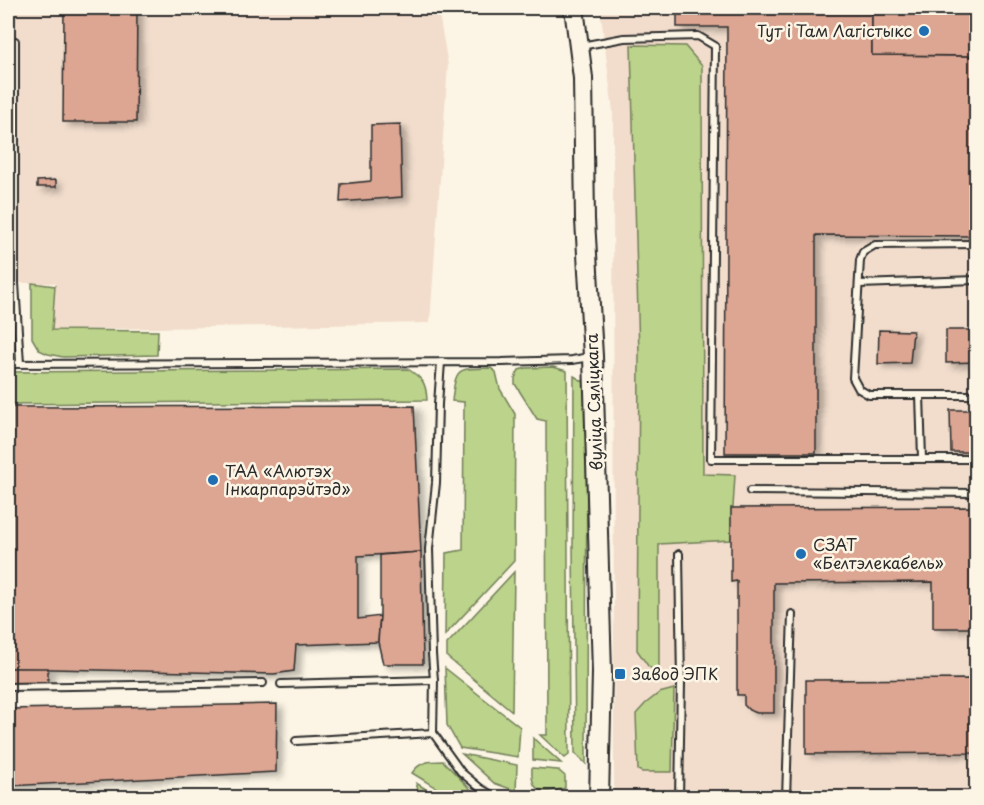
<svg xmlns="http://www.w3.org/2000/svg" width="984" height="805" font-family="'Playpen Sans',sans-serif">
<defs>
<filter id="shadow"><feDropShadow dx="6" dy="4" stdDeviation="3" flood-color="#0004"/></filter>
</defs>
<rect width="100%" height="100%" fill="#fcf5e5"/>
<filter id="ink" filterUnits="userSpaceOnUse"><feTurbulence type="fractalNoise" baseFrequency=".0167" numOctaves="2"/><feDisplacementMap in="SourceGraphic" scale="12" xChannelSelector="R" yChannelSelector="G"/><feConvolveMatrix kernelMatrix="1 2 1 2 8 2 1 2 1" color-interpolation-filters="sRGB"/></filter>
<g filter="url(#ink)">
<!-- built -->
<g fill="#f2ddcc">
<polygon points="8,8 438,8 448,65 430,323 52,330 55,283 8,283"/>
<polygon points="600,8 976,8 976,797 614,797 613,112"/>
</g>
<!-- green -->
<g fill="#bbd38a" stroke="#737f5a" stroke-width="1.5">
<polygon points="631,45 685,46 702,66 703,474 735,475 731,540 659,544 659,674 648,666 637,650 639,355"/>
<polygon points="32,283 55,286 52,330 158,331 157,355 63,357 48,354 39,350 32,338"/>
<polygon points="553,367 567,371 569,755 565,758 540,735 547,735 546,421 537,419 515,384 515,378 519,370 526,368"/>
<path d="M491 368 496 372 500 389 515 414 514 561 445 635 446 553 463 550 464 402 452 401C456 366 457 369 491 368Z"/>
<path d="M408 369C423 379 426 382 427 400L8 404V372Z"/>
<polygon points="574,376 584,382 587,387 586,764 575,753 573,545"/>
<polygon points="514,572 512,711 447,657 447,644"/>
<polygon points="445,668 520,727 518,757 460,748 447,725"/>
<polygon points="674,689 672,772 642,772 638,770 636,714 645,704 659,693"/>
<polygon points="533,738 561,763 533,760"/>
<polygon points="462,754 517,765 516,791 494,783"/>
<path d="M443 761 472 791 474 797H451L412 773C420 761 430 761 443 761Z"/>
<path d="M532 768 558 770 565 776V788C544 794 530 794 532 768Z"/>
<polygon points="416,783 439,797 420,797"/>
</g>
<!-- building -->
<g fill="#dca693" stroke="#2b2b2b" stroke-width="1.5" filter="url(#shadow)">
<polygon points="64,8 137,8 136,122 63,122"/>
<polygon points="677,8 872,8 872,55 976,56 976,236 816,235 816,453 725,453 727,27 677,27"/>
<polygon points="872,8 976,8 976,56 872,55"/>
<polygon points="400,124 402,197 340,202 341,184 371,181 371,125"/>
<polygon points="56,180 56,187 37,187 37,181"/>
<polygon points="879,330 913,331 910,363 878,364"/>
<polygon points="946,330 976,330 976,362 946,363"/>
<polygon points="414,406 421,552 358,556 358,619 380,616 378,642 296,645 294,671 274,674 8,668 8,407"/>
<polygon points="950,410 976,410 976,452 951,452"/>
<polygon points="976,507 976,628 933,628 933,582 774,583 774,713 757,713 749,710 744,705 744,695 737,695 737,581 731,582 731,508"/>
<polygon points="421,552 423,664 383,664 378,642 380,616 380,555"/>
<polygon points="8,668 48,668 48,684 8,683"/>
<polygon points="976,679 976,753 806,754 806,680"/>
<polygon points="277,704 276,772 8,786 8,709"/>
<polygon points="398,792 408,792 417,796 417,798 295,798 295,794 375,793 391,797"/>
</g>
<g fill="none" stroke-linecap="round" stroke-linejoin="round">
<defs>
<g id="lane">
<polyline points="15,41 15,283 20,364"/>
<polyline points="581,46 624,38 698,36 715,46 711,459 976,459"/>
<polyline points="976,244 875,245 863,252 860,260 853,378 859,389 869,395 976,395"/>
<polyline points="859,284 976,280"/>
<polyline points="441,362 438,404 436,483 429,549 432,654 434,680 433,733 461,772 480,788 497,798"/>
<polyline points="8,364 502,362 572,360 590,357"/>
<polyline points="920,395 922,459"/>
<polyline points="750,491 976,493"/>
<polyline points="281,684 434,680"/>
<polyline points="8,687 263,683"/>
<polyline points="296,741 433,733"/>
<polyline points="8,795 93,798"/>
<polyline points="679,798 681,683 679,554"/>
<polyline points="786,798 792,614"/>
</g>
<polyline id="secondary" points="574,8 583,78 585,220 593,356 602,673 599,798"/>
</defs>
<!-- lane casing -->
<use href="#lane" stroke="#2b2b2b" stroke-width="10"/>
<!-- secondary casing -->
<use href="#secondary" stroke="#2b2b2b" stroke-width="22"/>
<!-- lane -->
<use href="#lane" stroke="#fcf5e5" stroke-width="6"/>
<!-- secondary -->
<use href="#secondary" stroke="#fcf5e5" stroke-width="18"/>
</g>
</g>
<!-- markers -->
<g fill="#1f6fb2" stroke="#fcf5e5" stroke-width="2">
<circle cx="924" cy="31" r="6"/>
<circle cx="213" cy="480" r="6"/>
<circle cx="801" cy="554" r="6"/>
<rect x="614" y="668" width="12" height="12" rx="3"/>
</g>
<g text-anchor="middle" stroke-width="5" stroke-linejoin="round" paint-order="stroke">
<!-- poi labels -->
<g font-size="16" fill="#2b2b2b" stroke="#fcf5e5" text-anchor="start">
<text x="912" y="37" text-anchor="end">Тут і Там Лагістыкс</text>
<text x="225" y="477">ТАА «Алютэх<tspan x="225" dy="18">Інкарпарэйтэд»</tspan></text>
<text x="813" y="551">СЗАТ<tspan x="813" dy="18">«Белтэлекабель»</tspan></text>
<text x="632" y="680">Завод ЭПК</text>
</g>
<!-- street labels -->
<g font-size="16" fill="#2b2b2b" stroke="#fcf5e5">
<text transform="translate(594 402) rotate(-92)" y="6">вуліца Сяліцкага</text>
</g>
</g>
<!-- margin -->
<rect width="984" height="805" fill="none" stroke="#fcf5e5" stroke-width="30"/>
<rect x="15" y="15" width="954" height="775" fill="none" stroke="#2b2b2b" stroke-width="2" filter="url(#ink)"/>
</svg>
